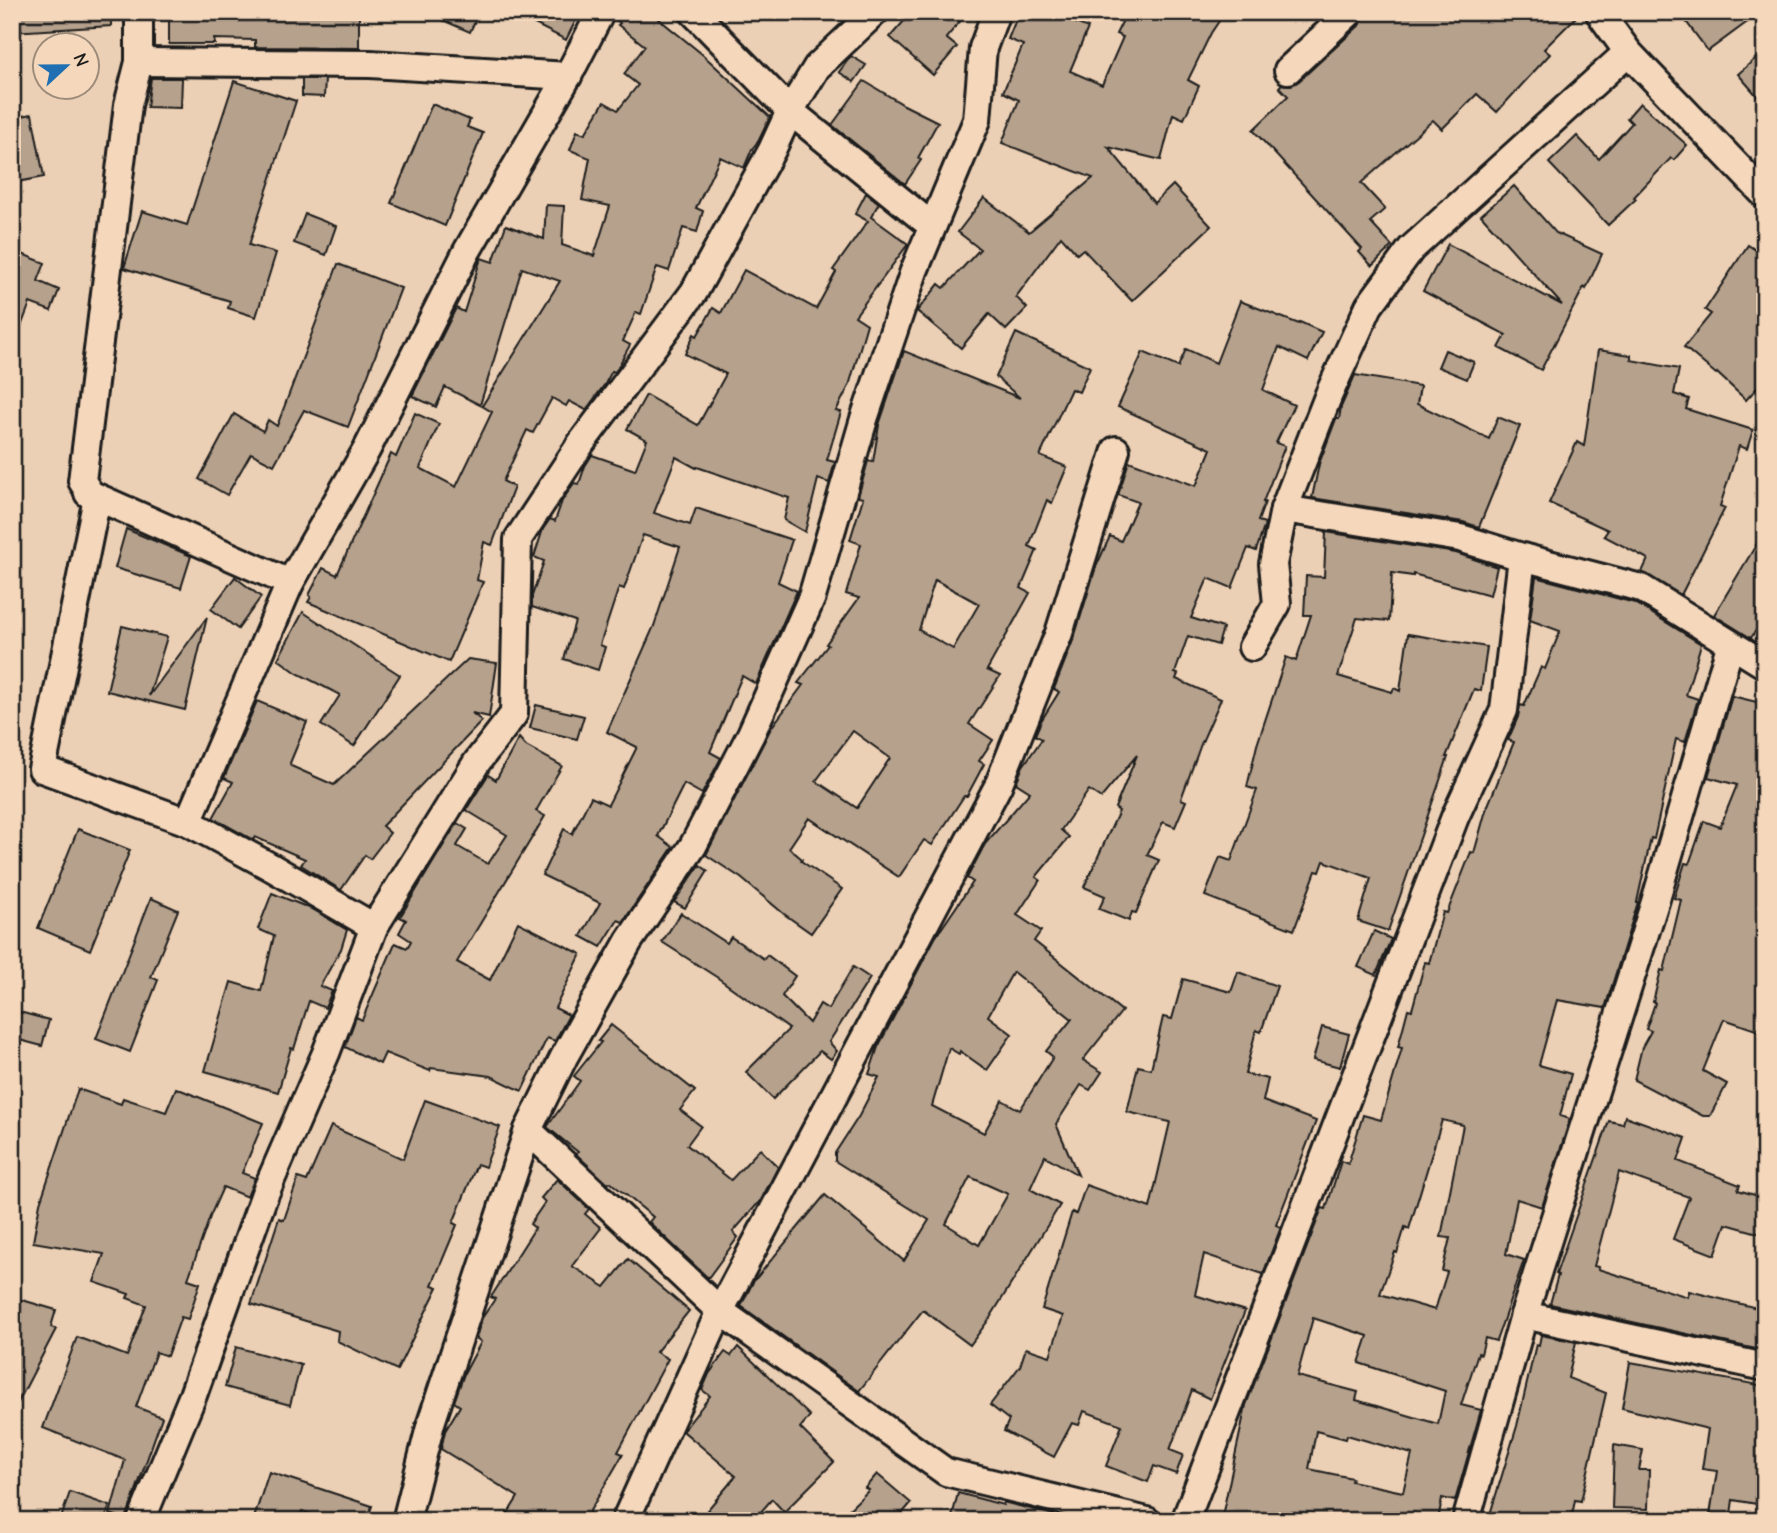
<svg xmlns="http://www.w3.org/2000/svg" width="1777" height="1533" font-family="'Comic Neue',sans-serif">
<rect width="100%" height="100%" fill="#ecd0b5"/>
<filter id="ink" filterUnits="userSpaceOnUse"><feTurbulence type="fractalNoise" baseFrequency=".0143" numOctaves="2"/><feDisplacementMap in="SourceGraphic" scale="14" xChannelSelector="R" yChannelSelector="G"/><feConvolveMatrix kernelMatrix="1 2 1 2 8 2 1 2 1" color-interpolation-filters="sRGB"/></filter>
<g filter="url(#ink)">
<!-- building -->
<g fill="#b6a18c" stroke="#1c1c1c" stroke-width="2" fill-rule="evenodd">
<polygon points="12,12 111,12 111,26 12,32"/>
<polygon points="169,12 214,12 214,16 255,17 255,12 359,12 359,48 255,47 255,40 214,39 215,44 169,44"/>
<polygon points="424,12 479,12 470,32"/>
<polygon points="511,12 580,12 566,40"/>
<polygon points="617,12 664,12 659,19 702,54 770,117 759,140 752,149 744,168 720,157 696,208 703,211 697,232 683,228 669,271 657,267 641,314 636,312 623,341 630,345 617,369 615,372 612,371 605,384 586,410 569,401 566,406 552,398 533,433 527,430 503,481 514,487 492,545 484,542 477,580 483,582 449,662 308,602 311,597 309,595 323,568 337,575 391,454 396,457 415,413 439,424 420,468 456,487 492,412 482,406 560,281 522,268 480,405 445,387 436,407 412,396 456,308 464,312 481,258 493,262 506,225 544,239 546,205 564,206 562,245 594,256 610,206 582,200 590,158 570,150 577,131 585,134 604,102 618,110 638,85 624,74 645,46 618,25 620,23 615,19"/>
<polygon points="912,12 968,12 946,38 957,47 933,75 890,37"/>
<polygon points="1019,12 1050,12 1088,28 1070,71 1102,85 1123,37 1116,34 1127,12 1225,12 1211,33 1188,80 1199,86 1184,119 1173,114 1161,160 1108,147 1154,203 1173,185 1211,226 1132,301 1083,249 1077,254 1061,236 1016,297 1027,308 1006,330 989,314 961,348 917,311 939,284 944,288 980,249 958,232 984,198 1029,232 1093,178 1002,143 1019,100 1003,92 1023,45 1008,39"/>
<polygon points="1365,12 1581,12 1544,49 1550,54 1497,112 1477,94 1442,129 1433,120 1361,183 1385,209 1370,222 1392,246 1372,266 1359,252 1362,249 1253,130 1288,96 1279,87 1282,84 1291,85 1299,81 1361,24"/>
<polygon points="1679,12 1761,12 1708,51"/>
<polygon points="1765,50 1765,105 1738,74"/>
<polygon points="851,56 866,65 854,82 839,72"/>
<polygon points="151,78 182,78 181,108 147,107"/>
<polygon points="302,79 325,79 324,97 302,96"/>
<polygon points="234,81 296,101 249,245 276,253 256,317 228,308 230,301 124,268 142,211 187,225"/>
<polygon points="864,81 904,105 938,122 918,158 921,160 905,184 832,125"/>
<polygon points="1640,103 1687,145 1674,160 1671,158 1634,197 1636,199 1608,225 1549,163 1577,136 1599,159 1632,123 1627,118"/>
<polygon points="432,104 470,120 467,127 483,133 445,226 391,203"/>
<polygon points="32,114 44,177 12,183 12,118"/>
<polygon points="1514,186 1556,233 1602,254 1586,289 1584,287 1541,370 1499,348 1506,335 1423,291 1448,244 1562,305 1481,215"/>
<polygon points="866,193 879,203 871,217 908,244 855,316 867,324 849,386 836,411 841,412 827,460 835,462 829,483 818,479 805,532 784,520 789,498 697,467 696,468 676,457 654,513 690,525 696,508 792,540 778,582 797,591 756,684 742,676 710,752 721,758 702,794 684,784 658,836 673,847 623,922 618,920 601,947 581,936 600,903 542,875 564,829 572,834 591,797 608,805 637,747 607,732 654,626 680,547 643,535 624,589 619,587 600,645 605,647 598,670 564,659 575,621 532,607 532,596 544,561 534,557 543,529 550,519 555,521 562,501 574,483 579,484 585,466 592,455 635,470 647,440 627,429 646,395 698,425 726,374 685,354 694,334 697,336 713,308 721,313 744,270 816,309 836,272 833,270 868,221 855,214"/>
<polygon points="305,214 336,226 326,255 294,243"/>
<polygon points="1748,245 1765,256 1765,379 1746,400 1717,373 1716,374 1684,347 1711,314 1705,310"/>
<polygon points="12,250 45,263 38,281 59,290 51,311 30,303 14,345 12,345"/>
<polygon points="338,264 401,288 348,427 304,410 274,465 251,453 227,495 199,479 234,414 263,431 268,420 277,426"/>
<path d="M1240 301 1299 324 1300 322 1322 332 1308 361 1279 347 1263 390 1294 405 1276 443 1285 446 1263 502H1265L1258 521 1265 523 1264 527 1256 551 1248 548 1232 588 1208 578 1191 618 1223 628 1218 645 1188 636 1175 673 1178 674 1176 679 1221 699 1201 744 1181 799 1186 801 1175 827 1163 822 1147 855 1159 860 1136 913 1132 912 1129 921 1099 909 1105 896 1084 887 1119 811 1115 808 1137 755 1101 798 1089 790 1061 830 1069 837 1036 877 1040 880 1017 915 1041 931 1034 941 1122 1011 1083 1060 1102 1072 1090 1090 1081 1085 1056 1124 1078 1175 1045 1156 1030 1189 1060 1205 990 1318 970 1345 923 1310 859 1391 741 1306 753 1282 825 1195 904 1261 929 1220 835 1161V1153L859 1116 879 1077 869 1074 878 1047 935 938 973 882 967 878 985 844 1030 792 1016 783 1023 766 1042 739 1035 735 1041 721 1059 692 1054 689 1074 638 1096 567 1110 536 1121 541 1138 502 1118 495 1129 461 1196 486 1211 449 1118 407 1143 352 1178 367 1186 349 1216 363ZM1013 972 1072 1019 1046 1051 1053 1057 1020 1110 1002 1100 984 1133 932 1106 949 1048 959 1054 960 1051 987 1070 1012 1034 988 1016ZM970 1177 1008 1194 979 1245 946 1224Z"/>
<path d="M1016 333 1090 367 1079 392 1071 389 1040 456 1067 467 1052 503 1047 500 1029 546 1037 550 1021 588 1030 593 987 670 1000 676 969 724 993 740 979 761 984 764 967 796H964L932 845 924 840 899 877 809 818 789 848 802 859 801 861 842 889 811 933 784 914 741 878 706 855 771 728 803 685 798 683 828 645 826 644 859 598 846 594 861 544 850 540 863 498 858 497 868 461 873 462 879 425 904 351 1020 398 996 377ZM935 580 979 604 953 649 919 630ZM853 731 890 758 857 808 816 781Z"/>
<polygon points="1445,350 1474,362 1467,379 1438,367"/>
<polygon points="1598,350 1631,355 1631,360 1679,369 1674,394 1689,399 1686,409 1753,430 1747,449 1739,446 1720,506 1725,508 1681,595 1642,572 1648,559 1604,536 1608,530 1549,503 1577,442 1584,446"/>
<polygon points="1355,375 1420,386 1417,404 1489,439 1498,417 1520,426 1479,527 1463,522 1312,498 1319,464 1336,419 1339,419 1341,407"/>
<polygon points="126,529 191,556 181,588 115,568"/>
<polygon points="1765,530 1765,616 1751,638 1714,615"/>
<polygon points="1326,532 1456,553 1497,567 1490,595 1413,574 1413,576 1392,573 1389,621 1357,618 1338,676 1392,692 1394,688 1400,691 1408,634 1487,647 1481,691 1474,689 1446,757 1448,757 1388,931 1358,921 1371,878 1324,861 1320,872 1316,871 1294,930 1205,896 1220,857 1231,861 1257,790 1247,787 1257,745 1286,657 1296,661 1311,615 1304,615 1306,576 1324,577"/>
<polygon points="235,577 261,597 238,629 211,609"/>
<path d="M1536 577 1635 603 1701 644 1686 695 1698 699 1685 742 1676 739 1654 839 1651 838 1637 902H1638L1605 1008 1557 1000 1539 1065 1571 1074 1560 1116 1570 1119 1542 1207 1517 1199 1506 1254 1524 1260 1496 1341 1485 1338 1481 1354 1478 1353 1461 1405 1481 1410 1455 1501 1442 1498 1438 1521H1221L1246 1405 1322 1208 1326 1209 1341 1161 1348 1164 1363 1115 1381 1120 1402 1048 1398 1047 1408 1009 1412 1010 1425 962 1429 963 1443 912 1447 913 1471 852 1474 853 1486 810 1514 742 1508 740 1518 717 1520 705 1524 706 1541 667 1545 669 1560 631 1530 620ZM1442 1120 1463 1125 1441 1237 1450 1238 1442 1271 1447 1272 1435 1310 1380 1294 1395 1252 1397 1253 1405 1227 1409 1229ZM1313 1318 1368 1336 1359 1363 1445 1391 1438 1424 1356 1400 1358 1392 1297 1376ZM1316 1431 1346 1439 1347 1435 1412 1454 1403 1492 1351 1481 1352 1478 1309 1469Z"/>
<polygon points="303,612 400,675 354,746 321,725 340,695 297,673 278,659"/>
<polygon points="207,617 185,710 107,691 122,626 167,637 149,696"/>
<polygon points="468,659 497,663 489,717 472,713 482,721 382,826 390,833 370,859 365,855 341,890 301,865 305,859 255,837 253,840 213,818 233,782 224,778 257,701 307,722 290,763 291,766 334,785"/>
<polygon points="1732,696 1765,704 1765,1033 1724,1019 1703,1071 1727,1084 1710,1116 1703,1116 1634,1080 1642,1047 1651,1031 1646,1029 1655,1003 1653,1002 1661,970 1664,971 1681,900 1674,898 1685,863 1689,864 1704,821 1720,827 1737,785 1708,777"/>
<polygon points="536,705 584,716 577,739 530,728"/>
<polygon points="519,738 526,746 562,766 536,811 545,816 457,962 490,980 518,922 581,954 555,1008 569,1015 555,1041 547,1038 522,1091 491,1076 431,1068 430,1071 385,1053 380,1064 345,1047 356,1017 362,1020 395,943 407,948 411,941 399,933 406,920 400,917 457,823 467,829 457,846 488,864 507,835 466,810 488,775 496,780"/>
<polygon points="78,829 130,850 90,950 38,928"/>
<polygon points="700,865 708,871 685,908 674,902"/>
<polygon points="272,893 314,910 347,930 341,949 320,986 332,991 325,1008 309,1001 294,1049 291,1048 278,1092 205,1071 231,982 261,991 274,936 258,929"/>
<polygon points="151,898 178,910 151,977 158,980 130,1052 96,1039"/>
<polygon points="681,913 727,943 731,937 764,959 767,955 795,976 782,996 809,1023 820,1004 828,1009 853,967 870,978 829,1042 837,1051 831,1059 820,1051 773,1099 746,1072 789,1029 718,978 662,942"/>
<polygon points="1374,931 1391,939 1376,975 1358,967"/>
<polygon points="1238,972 1277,986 1261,1032 1256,1030 1245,1074 1268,1079 1263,1101 1316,1121 1276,1225 1281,1227 1263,1274 1204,1254 1195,1295 1245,1311 1210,1399 1192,1390 1170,1450 1183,1455 1176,1474 1154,1466 1148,1482 1106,1466 1122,1425 1084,1411 1079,1425 1072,1423 1054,1457 1004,1431 1009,1420 990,1405 1020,1366 1026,1348 1050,1356 1063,1316 1042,1309 1072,1212 1076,1214 1086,1185 1150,1208 1170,1122 1127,1112 1138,1066 1151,1069 1163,1017 1172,1019 1183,979 1231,992"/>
<polygon points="12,1010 49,1020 42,1046 12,1038"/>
<polygon points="611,1025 695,1091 680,1110 701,1126 687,1145 731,1180 760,1149 778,1167 761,1200 733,1232 738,1237 708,1278 649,1222 653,1217 610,1182 608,1184 576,1154 578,1152 547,1127 580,1081 574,1076 601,1042 598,1041"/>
<polygon points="1322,1027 1349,1034 1340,1067 1313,1060"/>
<polygon points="176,1088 263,1123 242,1173 255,1178 247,1197 223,1187 211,1214 188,1279 200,1283 188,1319 181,1317 167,1356 156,1352 136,1407 162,1417 126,1519 110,1514 125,1460 43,1428 77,1337 127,1356 146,1305 127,1298 129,1294 94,1282 104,1254 33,1242 40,1203 78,1089 121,1104 123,1098 166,1112"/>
<polygon points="425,1100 500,1127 485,1167 477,1164 453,1223 457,1225 432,1285 438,1287 397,1370 337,1341 338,1331 251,1304 279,1218 284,1220 298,1178 307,1181 331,1126 403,1159"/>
<polygon points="1625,1116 1686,1138 1678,1161 1740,1185 1738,1190 1765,1198 1765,1235 1726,1224 1715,1255 1673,1239 1689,1197 1619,1172 1594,1266 1598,1267 1598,1269 1688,1297 1689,1291 1765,1310 1765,1351 1550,1304 1558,1275 1556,1274 1609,1121 1623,1124"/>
<polygon points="557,1179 589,1209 585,1214 601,1228 572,1266 605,1287 628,1259 689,1311 656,1352 668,1359 618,1452 623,1454 584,1521 503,1521 518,1497 441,1449 445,1431 460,1406 454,1402 464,1374 481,1342 476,1338 482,1318 495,1299 491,1297 535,1228 530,1224 545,1202 541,1198"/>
<polygon points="12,1297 56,1310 51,1327 56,1329 12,1414"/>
<polygon points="1541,1335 1576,1342 1568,1378 1606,1393 1581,1501 1575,1500 1571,1521 1488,1521 1517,1426 1536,1344 1539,1345"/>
<polygon points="236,1347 301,1365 290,1405 225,1387"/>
<polygon points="738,1347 810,1416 800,1428 834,1462 784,1512 772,1499 753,1521 698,1521 736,1476 683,1431 710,1396 702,1390 709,1374 725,1352 731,1356"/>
<polygon points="1630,1362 1765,1386 1765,1493 1763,1505 1733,1500 1730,1521 1709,1521 1717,1471 1702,1469 1708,1429 1622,1408"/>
<polygon points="1614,1445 1643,1450 1639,1470 1649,1470 1648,1509 1612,1508"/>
<polygon points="269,1472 372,1506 367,1521 331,1521 302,1511 298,1521 253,1521"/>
<polygon points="877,1474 911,1503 896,1521 837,1521 869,1490 865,1488"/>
<polygon points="70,1492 110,1506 104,1521 60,1521"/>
<polygon points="958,1493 1003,1505 1003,1502 1054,1515 1053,1521 951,1521"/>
</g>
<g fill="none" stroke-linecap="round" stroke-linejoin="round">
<defs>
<g id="minor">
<polyline points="139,12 139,62 128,105 82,481 96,503 42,769 188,822 271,867 374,927"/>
<polyline points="693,12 790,111 922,218 933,224"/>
<polyline points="1599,12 1628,52 1765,195"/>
<polyline points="139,62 370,64 568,76"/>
<polyline points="1288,70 1350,12"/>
<polyline points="88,493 290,583 367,449 467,251 568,76 601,12"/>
<polyline points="1284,509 1460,538 1522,557 1641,588 1765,665"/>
<polyline points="1252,647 1277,604 1273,564 1284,509 1329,394 1369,306 1411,249 1628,52"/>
<polyline points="188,822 290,583"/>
<polyline points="528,1130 720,1311 946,1472 1147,1521"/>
<polyline points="1524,1315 1765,1367"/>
<polyline points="141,1521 193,1395 264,1196 326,1053 374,927 477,762 514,714 518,539 582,442 694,292 772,150 790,111 817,67 875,12"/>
<polyline points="406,1521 431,1423 528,1130 564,1057 629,941 693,846 751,734 812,597 864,419 914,271 977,120 983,48 996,12"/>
<polyline points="625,1521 720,1311 998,786 1059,633 1116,450"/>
<polyline points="1185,1521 1455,817 1504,710 1522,557"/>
<polyline points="1466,1521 1524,1315 1655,902 1730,646"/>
</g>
</defs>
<!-- minor casing -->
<use href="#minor" stroke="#1c1c1c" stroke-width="32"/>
<!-- minor -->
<use href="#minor" stroke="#f5d7bb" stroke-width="26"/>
</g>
</g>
<!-- margin -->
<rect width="1777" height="1533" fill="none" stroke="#f5d7bb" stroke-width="42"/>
<rect x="21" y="21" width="1735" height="1491" fill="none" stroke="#1c1c1c" stroke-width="2.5" filter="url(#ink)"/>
<!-- north arrow -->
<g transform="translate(66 66) rotate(68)"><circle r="33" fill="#f5d7bb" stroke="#9e8c7b" stroke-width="2"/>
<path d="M0-5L12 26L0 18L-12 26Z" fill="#1f6fb2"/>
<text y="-10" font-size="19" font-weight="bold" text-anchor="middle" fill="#1c1c1c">N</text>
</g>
</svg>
